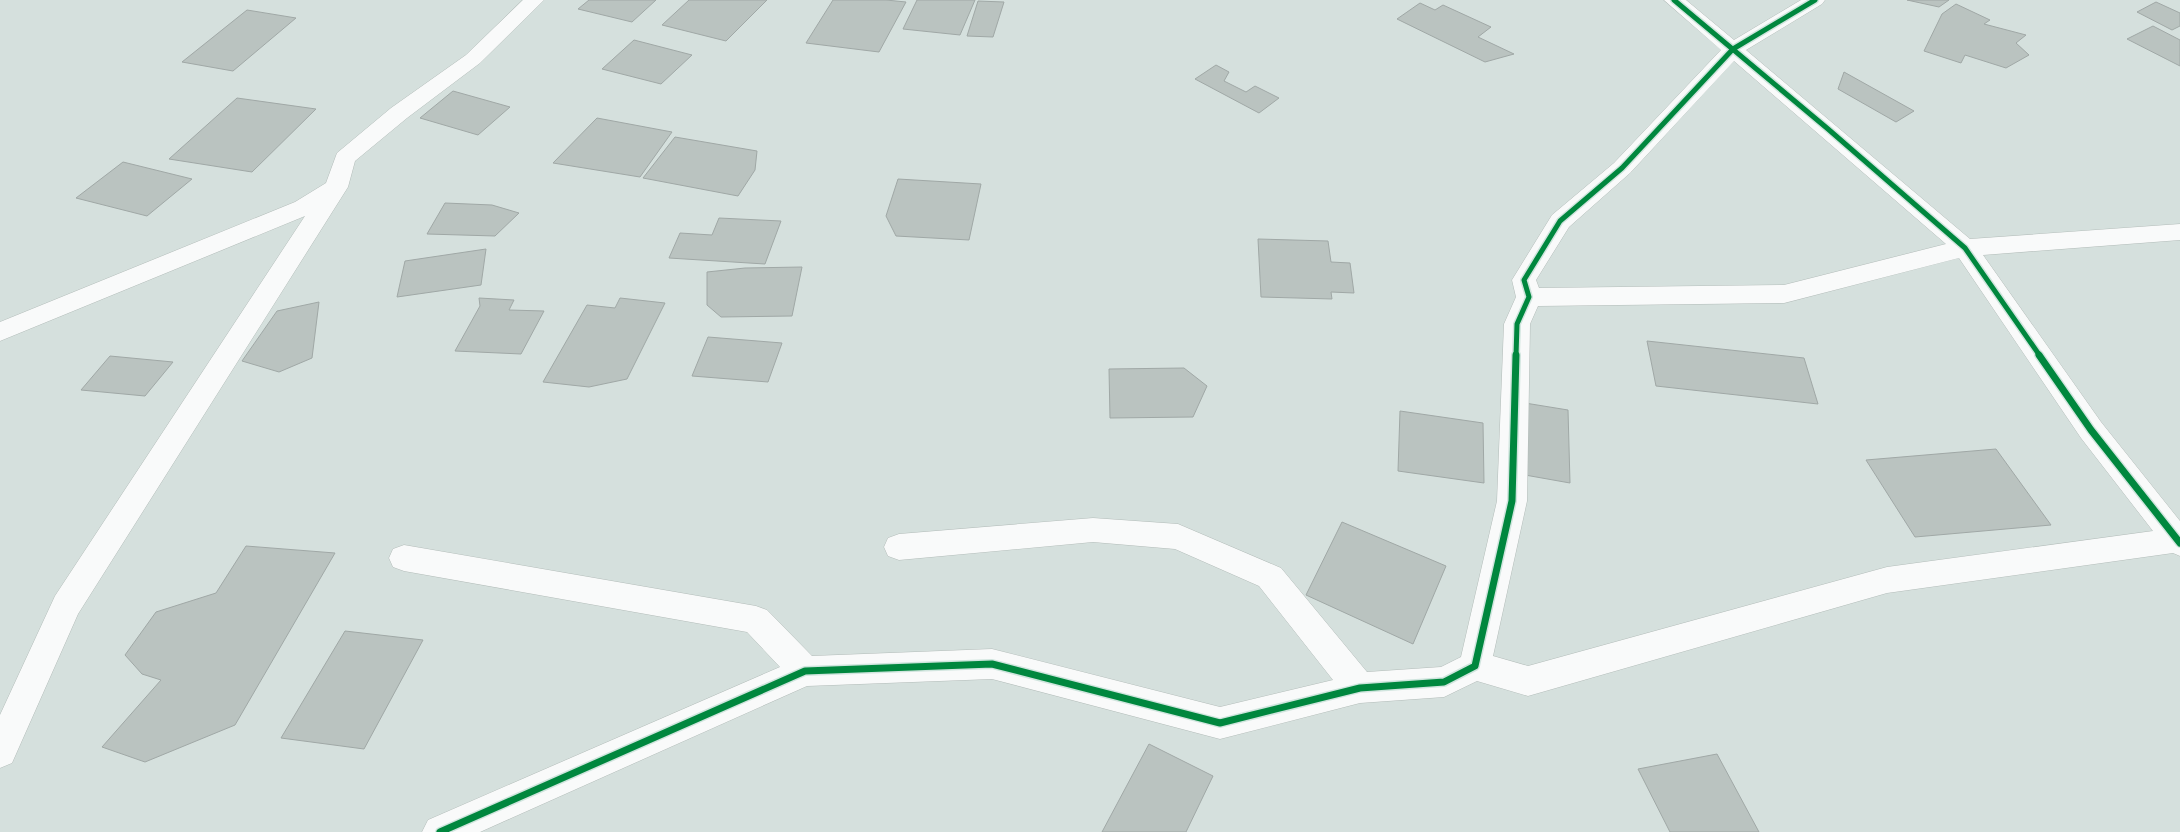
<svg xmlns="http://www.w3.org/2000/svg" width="2180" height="832" font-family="Georgia,serif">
<rect width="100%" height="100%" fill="#d5e0dd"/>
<!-- building -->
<g fill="#bac3c0" stroke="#a0a8a6">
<polygon points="589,0 656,0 632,22 578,9"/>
<polygon points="689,0 767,0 726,41 662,25"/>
<polygon points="833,0 886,0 906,2 879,52 806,43"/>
<polygon points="917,0 975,0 960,35 903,29"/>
<polygon points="1907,0 1949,0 1939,7"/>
<polygon points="978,1 1004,2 993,37 967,36"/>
<polygon points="2156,2 2180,13 2180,26 2172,30 2137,12"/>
<polygon points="1420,3 1435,10 1443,5 1491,27 1478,37 1514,54 1485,62 1397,19"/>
<polygon points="1956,4 1990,20 1984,24 2026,35 2016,43 2029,55 2006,68 1965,55 1961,63 1924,51 1942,14"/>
<polygon points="247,10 296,18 233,71 182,62"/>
<polygon points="2153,26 2180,40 2180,66 2127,39"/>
<polygon points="634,40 692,55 661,84 602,69"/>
<polygon points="1216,65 1229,72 1224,81 1246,92 1255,86 1279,98 1259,113 1195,79"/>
<polygon points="1844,72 1914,111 1896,122 1838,89"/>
<polygon points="453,91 510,107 478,135 420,118"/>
<polygon points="237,98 316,109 252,172 169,159"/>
<polygon points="597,118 672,132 640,177 553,163"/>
<polygon points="675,137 757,151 755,170 738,196 643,178"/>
<polygon points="123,162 192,179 147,216 76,198"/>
<polygon points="898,179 981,184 969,240 896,236 886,216"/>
<polygon points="445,203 492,205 519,213 495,236 427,234"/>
<polygon points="719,218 781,221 765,264 669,258 680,233 712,235"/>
<polygon points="1258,239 1328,241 1331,262 1350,263 1354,293 1331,292 1332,299 1261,297"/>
<polygon points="486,249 481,285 397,297 405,261"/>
<polygon points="802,267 792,316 721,317 707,305 707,272 745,268"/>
<polygon points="479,298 514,300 509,310 544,311 521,354 455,351 480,306"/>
<polygon points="620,298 665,303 627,379 589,387 543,382 587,305 615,308"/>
<polygon points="319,302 312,358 279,372 242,361 277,311"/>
<polygon points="708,337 782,343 768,382 692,376"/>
<polygon points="1647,341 1804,358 1818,404 1656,386"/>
<polygon points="110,356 173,362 145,396 81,390"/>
<polygon points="1184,368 1207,386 1193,417 1110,418 1109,369"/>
<polygon points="1525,403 1568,410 1570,483 1525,475"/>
<polygon points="1400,411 1483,423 1484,483 1398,471"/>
<polygon points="1996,449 2051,525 1915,537 1866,460"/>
<polygon points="1342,522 1446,566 1413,644 1306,595"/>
<polygon points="246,546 335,553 235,725 145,762 102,747 161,680 142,674 125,655 156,612 216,593"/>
<polygon points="345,631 423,640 364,749 281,738"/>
<polygon points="1149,744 1213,776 1186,832 1102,832"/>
<polygon points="1717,754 1759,832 1670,832 1638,769"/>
</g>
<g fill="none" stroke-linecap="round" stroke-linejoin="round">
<defs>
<g id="minor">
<polygon points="523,0 544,0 480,63 407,118 355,161 348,187 78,614 12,763 0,768 0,715 55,596 305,216 0,341 0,322 295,202 326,183 337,153 391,108 466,55"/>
<path d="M1664 0H1686L1734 40 1801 0H1825L1822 4 1746 50 1970 239 2180 224V240L1983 255 2101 422 2180 521V556L2173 553 1887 593 1528 696 1477 681 1444 697 1360 703 1220 739 992 679 807 686 480 832H422L428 820 780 667 747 632 404 571 393 567 389 558 393 549 404 545 756 606 767 610 812 656 992 649 1220 707 1333 680 1259 586 1175 549 1093 542 899 560 888 556 884 547 888 538 899 534 1093 518 1178 524 1281 568 1367 672 1441 667 1461 657 1497 501 1504 324 1516 297 1512 280 1552 215 1614 163 1721 50ZM1734 61 1946 244 1784 285 1539 288 1536 280 1569 227 1630 173ZM1959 258 2081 438 2153 531 1887 567 1528 666 1493 656 1527 501 1530 324 1538 306 1784 303Z"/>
</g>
</defs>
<!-- minor casing -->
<use href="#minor" stroke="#b3bcb9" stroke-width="1"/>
<!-- minor -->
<use href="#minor" fill="#f9fafa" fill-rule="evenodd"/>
<defs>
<g id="cycleway-far1">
<polyline points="1674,0 1828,129 1965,248 2040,356"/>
<polyline points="1516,356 1517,324 1529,297 1524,280 1560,221 1622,168 1733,49 1815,0"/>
</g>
<g id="cycleway">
<polyline points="2039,355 2091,430 2180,543"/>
<polyline points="440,832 805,671 992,664 1220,723 1360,688 1444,682 1475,666 1512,501 1516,355"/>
</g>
</defs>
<!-- cycleway-far1 casing -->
<use href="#cycleway-far1" stroke="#d0e5de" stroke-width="8"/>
<!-- cycleway casing -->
<use href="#cycleway" stroke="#d0e5de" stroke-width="10"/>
<!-- cycleway-far1 -->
<use href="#cycleway-far1" stroke="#00873e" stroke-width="5"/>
<!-- cycleway -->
<use href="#cycleway" stroke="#00873e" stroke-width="7"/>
</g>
</svg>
